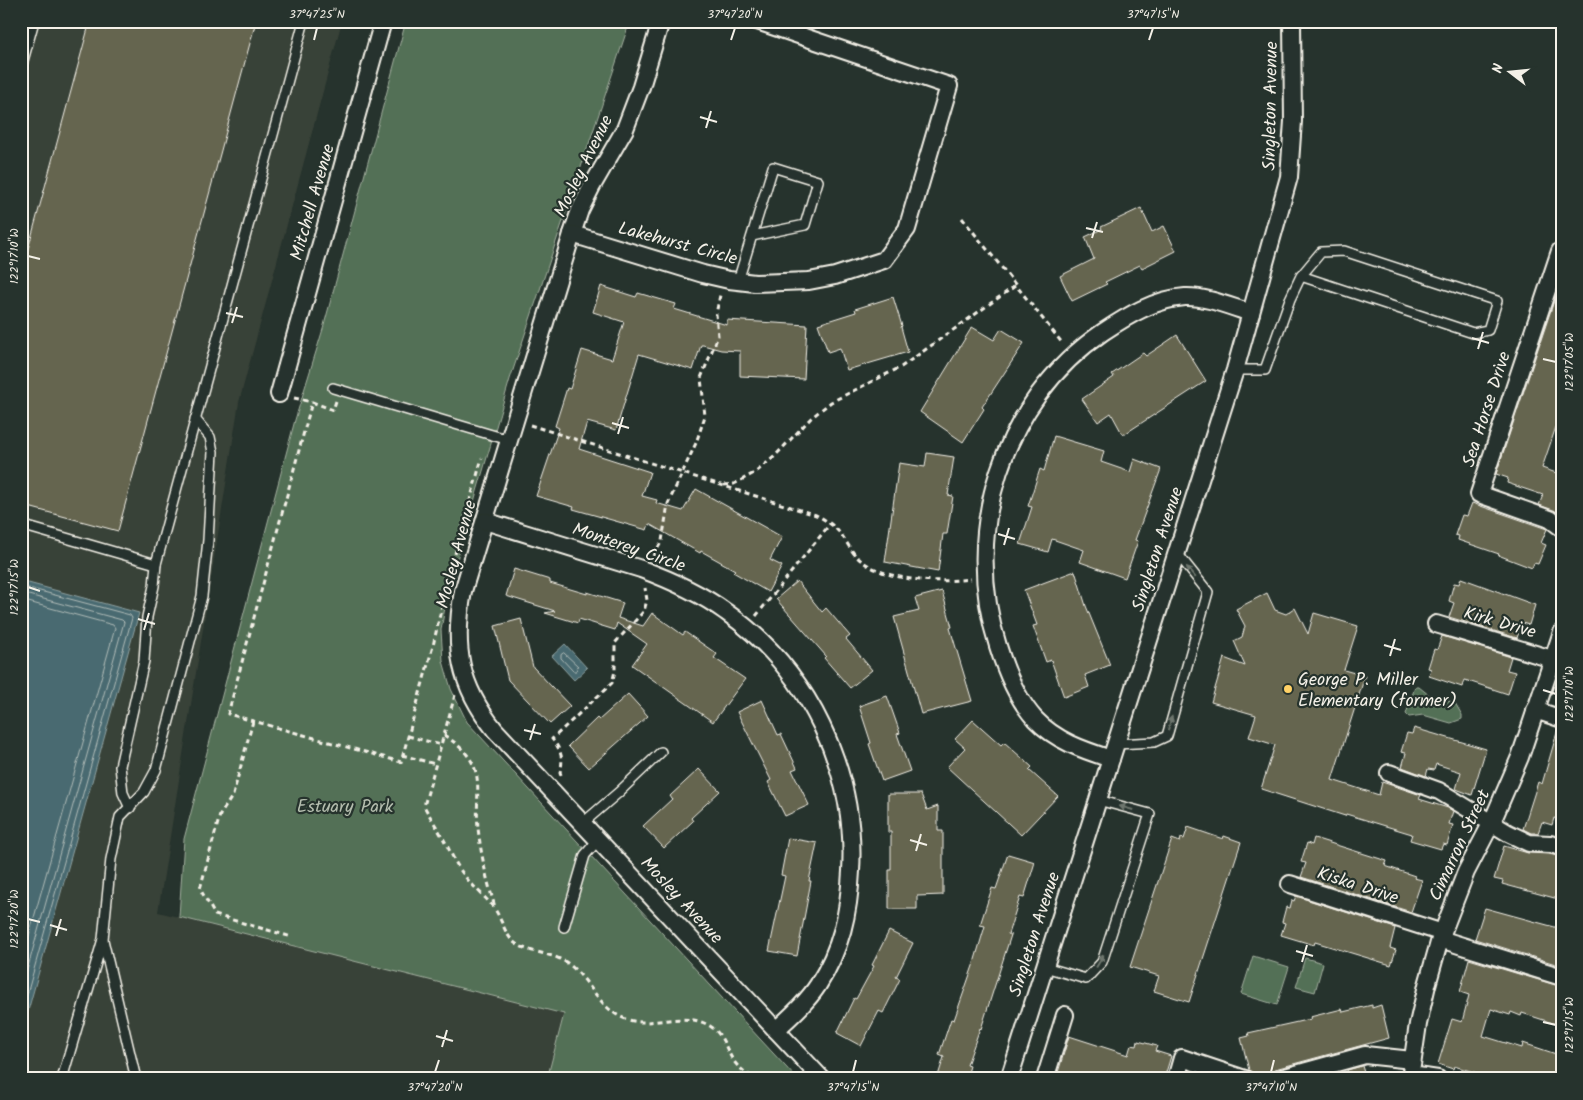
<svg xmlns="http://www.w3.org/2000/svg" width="1583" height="1100" font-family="Kalam,sans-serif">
<rect width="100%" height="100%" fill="#26332d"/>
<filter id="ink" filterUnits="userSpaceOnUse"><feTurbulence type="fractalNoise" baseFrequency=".02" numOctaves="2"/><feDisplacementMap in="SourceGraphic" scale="10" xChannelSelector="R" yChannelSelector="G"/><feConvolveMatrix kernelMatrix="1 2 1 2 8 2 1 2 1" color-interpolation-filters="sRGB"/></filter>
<g filter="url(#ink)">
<!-- built -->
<polygon fill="#394238" points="21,21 342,21 239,402 158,912 564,1014 547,1079 21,1079 21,1036 138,613 21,581"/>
<!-- green -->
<g fill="#537057" stroke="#a4b0a0">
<polygon points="406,21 630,21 510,379 448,590 441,630 443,661 451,689 467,722 797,1079 547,1079 564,1014 179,917 184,839 295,420 323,329"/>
<polygon points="1415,687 1419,687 1429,695 1455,703 1462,715 1462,719 1451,723 1423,715 1409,717 1406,714"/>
<polygon points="1253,956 1289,967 1277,1005 1241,994"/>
<polygon points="1305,958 1323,963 1315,992 1296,987"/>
</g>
<!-- water -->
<g fill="#4a6b71" stroke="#8ea1a1">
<polygon points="21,581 139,613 21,1036"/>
<polygon points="565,644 587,668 574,680 552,656"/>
</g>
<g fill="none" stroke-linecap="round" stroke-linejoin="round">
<!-- shore -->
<g stroke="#b0bbb8" stroke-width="1">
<polyline points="21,586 130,615 132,618 21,1016"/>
<polyline points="21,593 122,620 124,622 21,992"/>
<polyline points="21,600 113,625 115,628 21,964"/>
<polygon points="564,653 578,666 576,671 573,671 561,658 561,655"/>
</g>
</g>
<!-- building -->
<g fill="#656550" stroke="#f4f1e8">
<polygon points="90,21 256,21 118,531 21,505 21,275"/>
<polygon points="1141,208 1152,232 1164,226 1176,251 1142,268 1140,265 1105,282 1107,284 1072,301 1060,276 1094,259 1085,237 1102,229 1101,227"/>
<polygon points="1561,280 1562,397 1556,414 1560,415 1542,468 1562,475 1562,514 1539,505 1543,495 1507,483 1508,478 1496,474"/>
<polygon points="601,286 636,297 638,293 676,304 674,309 727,325 727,320 807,325 804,379 740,376 740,351 721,350 703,345 701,345 693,370 639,354 616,430 587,422 579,449 650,472 642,496 657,500 656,503 683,511 696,489 782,537 770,560 782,566 768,592 733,572 735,570 701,551 700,553 649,524 647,530 573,509 574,507 536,496 559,428 555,426 567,388 570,389 582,350 612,359 624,322 593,312"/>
<polygon points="893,297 902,326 901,327 908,352 847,370 840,348 828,352 818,324 856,312 855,309"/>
<polygon points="972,327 994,340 1001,329 1024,343 982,407 984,409 963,442 920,412"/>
<polygon points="1177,335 1206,381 1123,435 1111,413 1098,422 1082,399 1114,377 1112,374 1143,353 1146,356"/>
<polygon points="1054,436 1104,451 1101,462 1130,472 1134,459 1161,469 1135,540 1138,541 1125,578 1080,562 1084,550 1052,539 1048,552 1020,544 1032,507 1028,506 1040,469 1044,471"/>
<polygon points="927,453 954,457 948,495 953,496 947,534 943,534 938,572 885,562 899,463 925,467"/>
<polygon points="1472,503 1547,529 1541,543 1546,545 1538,564 1534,563 1532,568 1498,555 1499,554 1458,540 1459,536 1455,535 1462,515 1467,516"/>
<polygon points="514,569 550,580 550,583 587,594 587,592 623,603 618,618 643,626 652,613 683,635 685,632 717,654 714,658 745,679 713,722 632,665 647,644 617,623 615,630 579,619 578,623 545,613 555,611 506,596"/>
<polygon points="1075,571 1086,606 1110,665 1085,675 1089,687 1064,697 1051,660 1046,662 1033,626 1037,625 1024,590"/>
<polygon points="1461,578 1535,605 1529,625 1522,623 1517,638 1449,617 1454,603 1449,601 1454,583 1459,584"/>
<polygon points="797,581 822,612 826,608 850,636 846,639 872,670 850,688 824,658 826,656 776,599"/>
<polygon points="942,591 952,627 950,628 972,701 921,714 894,617 919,611 915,598"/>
<polygon points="1267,593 1275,610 1286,614 1295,608 1308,634 1314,613 1358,626 1344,670 1365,676 1332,780 1379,795 1382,782 1421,795 1419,799 1448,808 1453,811 1449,824 1453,825 1447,845 1443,844 1441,849 1410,840 1412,834 1346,814 1345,816 1261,789 1275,745 1249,737 1256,715 1211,702 1224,658 1245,666 1234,641 1242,637 1245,626 1236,609"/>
<polygon points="521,619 533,667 570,706 550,724 508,680 495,626"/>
<polygon points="1442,636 1511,657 1507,670 1515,672 1508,694 1468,681 1464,680 1462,687 1429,676 1431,669 1428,668 1434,649 1437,650"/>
<polygon points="628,694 648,716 589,768 568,746 597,718 599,720"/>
<polygon points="887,696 900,733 897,734 910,771 882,781 869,744 871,743 859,706"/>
<polygon points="762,700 778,735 781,734 797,768 792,770 809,805 785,816 768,782 771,780 737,712"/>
<polygon points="973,720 1001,745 1004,742 1032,767 1029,770 1058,796 1021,835 947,767 965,748 955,739"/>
<polygon points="1414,728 1486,749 1472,795 1456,789 1461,772 1436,764 1434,770 1428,769 1426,776 1402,767 1406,753 1401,752 1407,733 1412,734"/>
<polygon points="1558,729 1562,730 1562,820 1554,818 1552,825 1542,822 1538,833 1531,833 1523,829 1538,782 1542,784"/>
<polygon points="699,769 720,791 691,818 693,821 664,848 643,826 672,799 670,796"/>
<polygon points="888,794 921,794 927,810 938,806 938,831 943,831 943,895 917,896 917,909 889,909 889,870 891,870 891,832 888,832"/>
<polygon points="1188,827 1223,839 1224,836 1241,842 1189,1002 1154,991 1159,976 1130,967 1172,839 1180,842 1181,838 1184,839"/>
<polygon points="788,838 817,843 809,881 811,881 797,956 769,951 785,876 781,875"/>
<polygon points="1314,838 1387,861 1385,866 1415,876 1414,878 1422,880 1411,912 1301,877 1306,863 1301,862 1307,843 1312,845"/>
<polygon points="1504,846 1528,853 1549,854 1562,857 1562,900 1502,884 1503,881 1494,879"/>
<polygon points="1008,854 1035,862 1024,898 1020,897 1008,934 1011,935 981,1029 980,1028 967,1065 970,1066 966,1079 937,1079 944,1057 939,1055 951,1019 954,1020 974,963 985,926 980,925 992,888 996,889"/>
<polygon points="1296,896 1395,928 1390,948 1396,950 1391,965 1315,942 1314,945 1281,935 1285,923 1282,922 1286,907 1290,908 1292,900 1294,901"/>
<polygon points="1485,908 1562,929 1562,966 1475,939"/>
<polygon points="889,931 913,943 896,977 900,979 883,1013 879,1011 861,1046 837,1033 854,998 856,999 874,966 872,965"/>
<polygon points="1469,959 1562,987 1562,1026 1522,1013 1521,1016 1511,1012 1510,1015 1491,1009 1483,1036 1522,1048 1523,1043 1562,1056 1562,1079 1497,1079 1454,1066 1453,1069 1438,1064 1452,1019 1462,1022 1469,995 1460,992"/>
<polygon points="1372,1005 1372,1008 1381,1005 1389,1038 1275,1069 1271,1072 1268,1079 1255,1079 1253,1073 1249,1070 1241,1038 1249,1036 1248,1033 1311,1019 1310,1017 1342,1009 1343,1012"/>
<polygon points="1069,1036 1128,1055 1131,1045 1137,1046 1138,1041 1157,1046 1155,1051 1171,1056 1164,1079 1056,1079"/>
<polygon points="1362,1066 1366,1079 1349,1079 1347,1070"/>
</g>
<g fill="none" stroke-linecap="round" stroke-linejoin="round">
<defs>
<g id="lane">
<polyline points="21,68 34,21"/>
<polyline points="738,281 773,167 818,181 805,225 752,236"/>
<polyline points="1235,370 1265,370 1290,299 1301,276 1473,333 1488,330 1497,301 1344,251 1321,252 1301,276"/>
<polyline points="333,388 509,440"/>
<polyline points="21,525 156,564 304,21"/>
<polyline points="1116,744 1154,742 1167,736 1208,592 1177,553"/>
<polyline points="130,808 123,793 120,766 144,661 147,617 154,586 156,564"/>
<polyline points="583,823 619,792 661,752"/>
<polyline points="564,927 585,855 598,840"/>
<polyline points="103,940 136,1079"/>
<polyline points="1045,967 1086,979 1102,962 1150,814 1098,800"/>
<polyline points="62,1079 103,939 111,859 120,817 144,792 156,770 202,596 208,540 213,452 210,437 195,419"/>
</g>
<g id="street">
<path d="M661 21 641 87 625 129 592 186 580 210 572 234 463 591C453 647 459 685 495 730L822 1079"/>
<polyline points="572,234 703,274 729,280 755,283 809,281 835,276 884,260 907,229 949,86 757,21"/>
<polyline points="1560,251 1479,494 1550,519 1562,528"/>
<polyline points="279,394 383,21"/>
<path d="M485 521 641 569C671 580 700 593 726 612 808 669 857 771 851 871 849 913 841 949 818 985 807 1002 791 1016 776 1030"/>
<polyline points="1436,624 1552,659"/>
<polyline points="1535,710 1562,719"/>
<path d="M1111 759C1083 750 1056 741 1035 719 1017 699 1006 672 998 646 961 531 1002 401 1103 332 1127 316 1155 299 1185 297 1206 296 1231 307 1251 313"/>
<polyline points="1389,773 1439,791 1508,833 1529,843 1550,844 1562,847"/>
<polyline points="1290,884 1443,933"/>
<polyline points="1440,939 1562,977"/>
<polyline points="1411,1075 1438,1079"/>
<polyline points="1009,1079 1235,370 1289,177 1293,121 1292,21"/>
<polyline points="1045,1079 1065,1015"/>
<polyline points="1176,1079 1182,1058 1245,1079"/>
<polyline points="1278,1079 1365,1055 1412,1060"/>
<polyline points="1410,1079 1418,1024 1427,985 1440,939 1466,872 1492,822 1520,757 1562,632"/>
</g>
</defs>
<!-- lane casing -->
<use href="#lane" stroke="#f4f1e8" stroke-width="12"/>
<!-- street casing -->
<use href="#street" stroke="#f4f1e8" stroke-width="20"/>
<!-- path -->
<g stroke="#f4f1e8" stroke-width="3" stroke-dasharray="5 4" stroke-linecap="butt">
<polyline points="962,218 1063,344"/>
<polyline points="294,398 312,402"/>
<polyline points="336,401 333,410 312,402 228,714 401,762 433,646 444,596"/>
<path d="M530 425 816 515C824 519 832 524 838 531 845 538 849 548 856 556 882 582 936 583 970 579"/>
<polyline points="724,485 734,484 756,472 774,457 811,418 831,402 901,367 1015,286"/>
<polyline points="455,554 482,458"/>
<polyline points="653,556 662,541 668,504 696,443 705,416 701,378 718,336 716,314 720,295"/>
<polyline points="756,616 830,524"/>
<path d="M455 695 424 806C430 817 437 827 443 838 450 850 455 864 464 875 473 887 485 896 494 908 502 919 504 934 515 943 531 955 554 951 571 966 589 981 600 1007 621 1017 648 1031 682 1009 710 1026 723 1034 725 1048 733 1060 738 1068 747 1074 756 1079"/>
<polyline points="253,721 233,795 220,815 200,889 215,915 292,937"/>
<path d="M444 735C493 767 472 788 479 836 482 860 488 884 495 907"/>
<polyline points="408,736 441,745"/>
<polyline points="402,755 435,764"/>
<path d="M561 775 560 772C564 760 561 749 552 739L612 683 615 671V643L644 611 647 600 645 588"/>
</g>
<!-- lane -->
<use href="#lane" stroke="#26332d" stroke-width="9"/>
<!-- street -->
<use href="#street" stroke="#26332d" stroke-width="16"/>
</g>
<!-- one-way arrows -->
<defs><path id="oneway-solid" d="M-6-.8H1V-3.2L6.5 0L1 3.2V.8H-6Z" transform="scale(1.25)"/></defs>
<g fill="#6e766e">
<use href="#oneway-solid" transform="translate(1191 572) rotate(-129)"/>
<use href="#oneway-solid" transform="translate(1170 723) rotate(-74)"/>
<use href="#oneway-solid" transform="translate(1126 808) rotate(-164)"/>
<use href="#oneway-solid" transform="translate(1100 961) rotate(-59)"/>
</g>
</g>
<!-- ticks -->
<path fill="none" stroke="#f4f1e8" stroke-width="2" d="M314 40 317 28M731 40 735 28M1149 40 1153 28M700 117 717 122M706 128 711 111M1086 228 1103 232M1092 238 1097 222M28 256 40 259M226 313 243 317M232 323 237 307M1472 338 1489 343M1478 349 1483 332M1543 359 1556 362M612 423 629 428M618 434 623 417M998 534 1015 539M1004 545 1009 528M28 587 40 591M138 619 155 624M144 630 149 613M1384 645 1401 650M1390 656 1395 639M1543 690 1556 694M524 730 541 734M530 740 535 724M910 840 927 845M916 851 921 834M28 919 40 922M50 925 67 930M56 936 61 919M1296 951 1313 956M1302 962 1307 945M1543 1022 1556 1025M436 1036 453 1041M442 1047 447 1030M435 1072 439 1060M853 1072 856 1060M1271 1072 1274 1060"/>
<!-- markers -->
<circle fill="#ffd166" stroke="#26332d" stroke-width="2" cx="1288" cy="689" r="5"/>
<g text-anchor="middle" stroke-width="4.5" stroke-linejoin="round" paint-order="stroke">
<!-- street labels -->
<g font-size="18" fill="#f4f1e8" stroke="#26332d">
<text transform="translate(1270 106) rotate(-89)" y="6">Singleton Avenue</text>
<text transform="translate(583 166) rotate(-64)" y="6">Mosley Avenue</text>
<text transform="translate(312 202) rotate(-74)" y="6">Mitchell Avenue</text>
<text transform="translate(678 243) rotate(15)" y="6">Lakehurst Circle</text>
<text transform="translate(1486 409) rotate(-72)" y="6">Sea Horse Drive</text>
<text transform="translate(629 547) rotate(19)" y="6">Monterey Circle</text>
<text transform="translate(1157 549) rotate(-72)" y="6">Singleton Avenue</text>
<text transform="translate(456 554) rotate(-75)" y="6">Mosley Avenue</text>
<text transform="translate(1500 622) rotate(16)" y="6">Kirk Drive</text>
<text transform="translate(1459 845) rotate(-65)" y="6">Cimarron Street</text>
<text transform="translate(1358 885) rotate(18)" y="6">Kiska Drive</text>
<text transform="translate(682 900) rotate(47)" y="6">Mosley Avenue</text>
<text transform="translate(1034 934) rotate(-72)" y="6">Singleton Avenue</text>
</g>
<!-- poi labels -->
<g font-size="18" fill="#f4f1e8" stroke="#26332d" text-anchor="start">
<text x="1298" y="685">George P. Miller<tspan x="1298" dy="21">Elementary (former)</tspan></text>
</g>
<!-- park labels -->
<g font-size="18" fill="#b4bdae" stroke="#26332d">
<text x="345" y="812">Estuary Park</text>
</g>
</g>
<!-- margin -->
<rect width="1583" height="1100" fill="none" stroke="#26332d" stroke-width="55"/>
<!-- north arrow -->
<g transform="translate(1510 72) rotate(286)" stroke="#26332d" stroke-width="4" paint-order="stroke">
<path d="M0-4L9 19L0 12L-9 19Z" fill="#f4f1e8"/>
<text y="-8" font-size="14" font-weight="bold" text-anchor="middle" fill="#f4f1e8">N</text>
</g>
<rect x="28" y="28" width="1528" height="1044" fill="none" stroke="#f4f1e8" stroke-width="2"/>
<g font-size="12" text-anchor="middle" fill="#f4f1e8">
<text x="317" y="18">37°47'25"N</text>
<text x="735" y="18">37°47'20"N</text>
<text x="1153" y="18">37°47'15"N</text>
<text transform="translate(14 256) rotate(-90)" y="4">122°17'10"W</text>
<text transform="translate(1569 362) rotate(-90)" y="4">122°17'05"W</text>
<text transform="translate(14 587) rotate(-90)" y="4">122°17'15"W</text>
<text transform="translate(1569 694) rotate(-90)" y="4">122°17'10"W</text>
<text transform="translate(14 919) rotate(-90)" y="4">122°17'20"W</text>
<text transform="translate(1569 1025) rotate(-90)" y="4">122°17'15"W</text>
<text x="435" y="1091">37°47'20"N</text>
<text x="853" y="1091">37°47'15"N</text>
<text x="1271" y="1091">37°47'10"N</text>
</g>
</svg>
